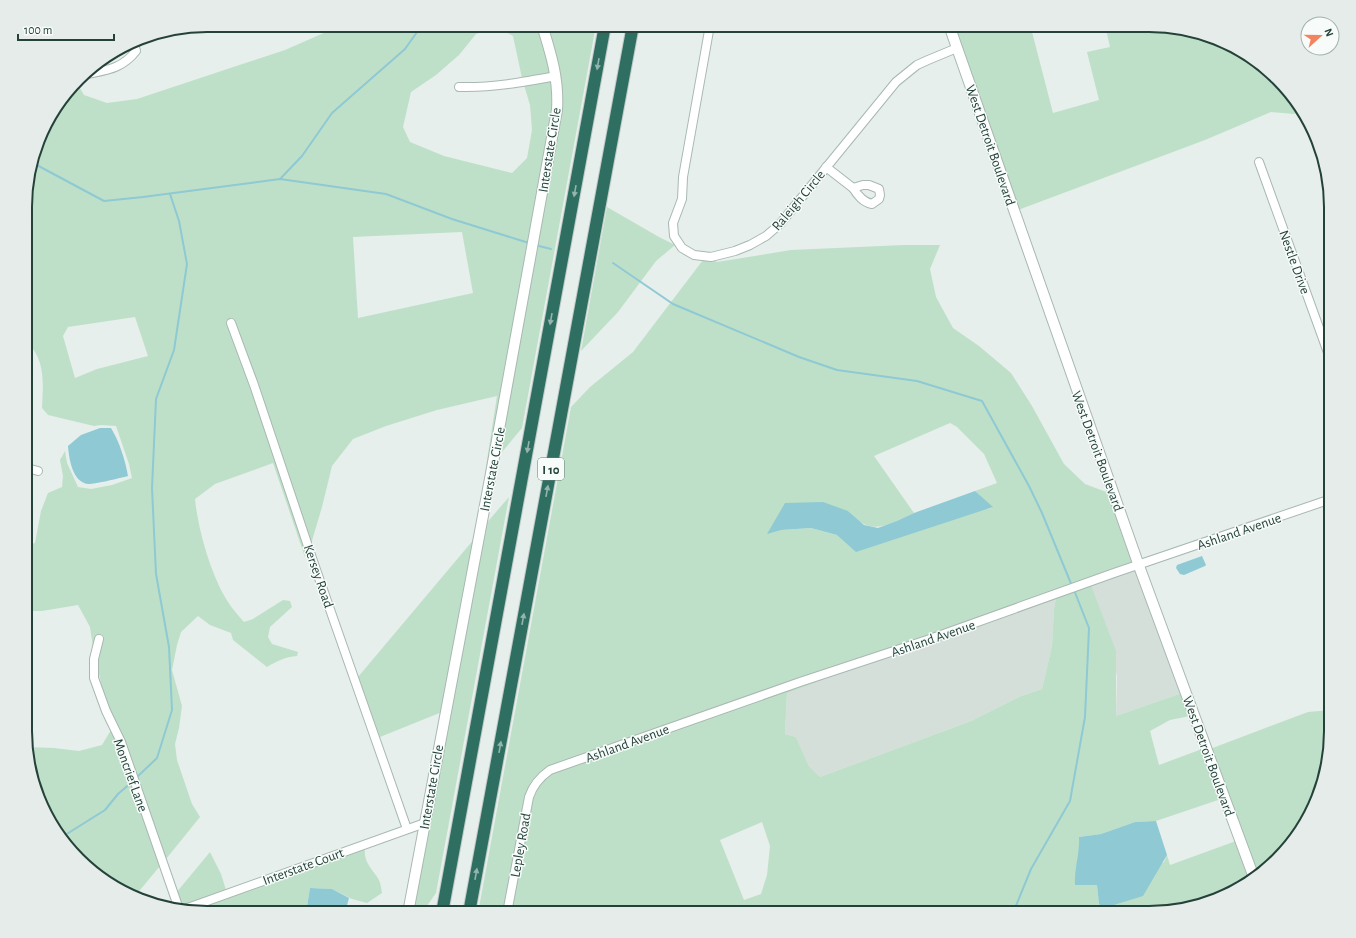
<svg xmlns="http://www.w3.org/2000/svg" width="1356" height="938" font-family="'Alegreya Sans',sans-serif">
<rect width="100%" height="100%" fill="#e6efeb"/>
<!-- built -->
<g fill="#d4dfda">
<polygon points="1137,570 1182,693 1116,716 1117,676 1091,585"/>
<polygon points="1056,598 1054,609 1052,646 1042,689 1021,696 971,721 820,777 809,766 796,737 785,734 787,692"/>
</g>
<!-- green -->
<g fill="#bfe0c8" fill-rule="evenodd">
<path d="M342 25H538L552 73 522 78 513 36 496 27 476 34 459 55 436 75 411 92 403 127 410 142 444 156 512 173 527 158 532 130 530 105 524 85 553 80V110L488 469 485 473 497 396 437 410 386 426 353 439 332 466 322 507 311 544 257 384 233 319 226 322 250 386 307 553 305 557 273 463 215 484 195 499C198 530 212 579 230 605 234 611 239 616 244 622L253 619 283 600 290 601 292 607 270 627 268 637 272 644 298 652 297 656C285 657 277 661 267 667L233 640 231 633 210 625 198 616 181 632 177 645 172 670 182 706 179 728 175 744 177 760 192 804 200 817 166 859 103 691 97 666 103 636H96L93 647 90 627 78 605 42 611H27V545L35 543 41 511 48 493 62 487 63 476 60 460 65 451 67 463 78 487 91 489 112 485 132 478 129 464 116 426 101 425 94 426 48 415 42 408C43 384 46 360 27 342V183L44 126 77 83 84 95 107 103 137 99 285 50ZM462 232 473 293 358 318 353 237ZM135 317 148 356 97 369 75 378 63 336 68 327Z"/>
<polygon points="546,25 596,25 522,428 497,458 560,110"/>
<polygon points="953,25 1041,25 1031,28 1053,113 1099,100 1087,52 1110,47 1105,25 1161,25 1208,35 1260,62 1300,112 1294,114 1271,112 1205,140 1018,210"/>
<polygon points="607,207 659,237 675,245 656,261 618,312 581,351"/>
<path d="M904 245H940L930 269 936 297 953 328 979 346 1011 373 1032 406 1064 464 1085 484 1109 493 1134 564 537 776 533 781 525 797 504 913H478L571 407 590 387 633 352 703 260H714L717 262 791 250ZM950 423 957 427 984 454 997 483 975 491 992 508 837 535 811 528 781 530 767 534 848 511C853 515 860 523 866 525 882 531 899 520 914 513L874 456Z"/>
<polygon points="509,497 436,893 422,913 412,913 484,526"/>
<polygon points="475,538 442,712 380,737 376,730 358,677"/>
<path d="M1091 585 1116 651V716L1182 693 1190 716 1170 720 1150 731 1159 765 1202 749 1221 799 1156 821 1135 822 1101 834 1079 837V843L1097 885 1099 904 1164 862 1167 855 1170 865 1236 841 1250 878 1230 894 1149 913H511L532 797 539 784 552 773 851 669 787 693 785 734 796 737 809 766 820 777 971 721 1021 696 1042 689 1052 646 1054 609 1056 598ZM762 822 770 846 767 875 761 894 744 900 720 840Z"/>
<polygon points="1331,710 1331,743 1321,790 1294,842 1256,873 1210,749 1308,712"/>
<polygon points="111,730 117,744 160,866 135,896 96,876 49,822 27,755 27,747 54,748 79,751 102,745"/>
<path d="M365 847C363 863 372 868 379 880 381 884 381 889 382 893L367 903 352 899 332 889 310 888 306 913H195L188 911Z"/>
<polygon points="210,852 221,874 226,890 182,907 176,893"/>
</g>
<!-- water -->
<g fill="#8ec9d4">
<path d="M100 428H111C120 443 125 460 128 476 120 478 96 484 88 484 72 482 69 458 68 446L81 435Z"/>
<polygon points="975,491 993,507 856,552 837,535 811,528 781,530 767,534 785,503 823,502 848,511 864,525 878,528 897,521 914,513"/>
<polygon points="1202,556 1206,565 1205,566 1184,575 1180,574 1176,568 1177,565"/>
<path d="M1156 821 1167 855 1143 896 1104 908 1099 904 1097 885H1075C1074 869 1080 853 1079 837L1101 834 1135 822Z"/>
<polygon points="310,888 332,889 349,898 345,913 306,913"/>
</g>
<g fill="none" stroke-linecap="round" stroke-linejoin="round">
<!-- stream -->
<g stroke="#8ec9d4" stroke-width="2">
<polyline points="33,163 104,201 143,197 280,179 386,194 452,219 529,243"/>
<polyline points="280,179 302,156 332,113 405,49 422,25"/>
<polyline points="535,245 551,249"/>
<polyline points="613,263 673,304 799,357 837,370 917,381 982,401 1029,486 1042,513 1072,586"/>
<polyline points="136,778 157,758 172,710 169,647 156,574 152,488 156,399 174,350 187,264 179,221 170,194"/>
<polyline points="62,837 105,810 118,794 133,781"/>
<polyline points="1013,913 1031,869 1070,801 1085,717 1089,628 1074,590"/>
</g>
<defs>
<g id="minor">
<polyline points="710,25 683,177 682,199 673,223 674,236 682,248 694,255 711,257 735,251 750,245 766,236 780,224 896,82 917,65 928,60 957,48"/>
<polyline points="749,25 761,27 772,25"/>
<path d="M83 75C105 70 121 70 136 51L133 41"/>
<path d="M459 87C492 88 524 82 556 76"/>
<polyline points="1259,162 1331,361"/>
<polyline points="826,167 853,188"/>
<path d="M863 185H869L879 189 880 195 879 199 872 204C863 202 858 196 853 188Z"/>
<polyline points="231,323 254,385 313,561 407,829"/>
<polyline points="27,468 38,471"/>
<polyline points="99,639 94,659 94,678 106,711 121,742 179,909"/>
<polyline points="182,910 425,823"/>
<path d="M507 913 529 797C533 785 540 777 550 770L800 682 927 640 1114 573 1331 499"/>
</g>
<g id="tertiary">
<polyline points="949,25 1139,566 1253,875"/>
<path d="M408 913 492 468 557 110C559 79 551 54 542 25"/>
</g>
<g id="motorway">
<polyline points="442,913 605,25"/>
<polyline points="469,913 633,25"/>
</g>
</defs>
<!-- minor casing -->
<use href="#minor" stroke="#a8b8b2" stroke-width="10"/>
<!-- tertiary casing -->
<use href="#tertiary" stroke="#a8b8b2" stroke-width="12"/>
<!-- motorway casing -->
<use href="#motorway" stroke="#c2cac8" stroke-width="14"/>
<!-- minor -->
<use href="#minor" stroke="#fff" stroke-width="8"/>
<!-- tertiary -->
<use href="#tertiary" stroke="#fff" stroke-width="10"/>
<!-- motorway -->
<use href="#motorway" stroke="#2f6f62" stroke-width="12"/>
</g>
<!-- one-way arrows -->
<defs><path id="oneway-solid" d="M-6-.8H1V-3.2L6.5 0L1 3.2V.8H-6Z"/></defs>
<g fill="#93b5ae">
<use href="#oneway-solid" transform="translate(598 64) rotate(100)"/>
<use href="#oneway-solid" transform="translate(575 191) rotate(100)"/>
<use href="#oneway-solid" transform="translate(551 319) rotate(100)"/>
<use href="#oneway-solid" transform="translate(528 447) rotate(100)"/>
<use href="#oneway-solid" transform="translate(547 491) rotate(-80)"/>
<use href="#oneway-solid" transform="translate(523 619) rotate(-80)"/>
<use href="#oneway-solid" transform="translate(500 747) rotate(-80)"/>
<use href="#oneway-solid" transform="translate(476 874) rotate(-80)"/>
</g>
<g text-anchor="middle" stroke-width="3" stroke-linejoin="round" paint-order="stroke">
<!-- shield labels -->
<rect fill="#f7fbf9" stroke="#637a73" stroke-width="1" x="538" y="458" width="26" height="22" rx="3"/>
<g font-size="13" font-weight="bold" fill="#24423a">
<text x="551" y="474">I 10</text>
</g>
<!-- street labels -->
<g font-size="14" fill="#24423a" stroke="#f7fbf9">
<text transform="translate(991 145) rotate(71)" y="5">West Detroit Boulevard</text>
<text transform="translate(549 150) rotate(-81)" y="5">Interstate Circle</text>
<text transform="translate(798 200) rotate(-50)" y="5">Raleigh Circle</text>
<text transform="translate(1295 262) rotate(70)" y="5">Nestle Drive</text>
<text transform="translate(1098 451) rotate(70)" y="5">West Detroit Boulevard</text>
<text transform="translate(492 469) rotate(-79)" y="5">Interstate Circle</text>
<text transform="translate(1239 531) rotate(-19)" y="5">Ashland Avenue</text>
<text transform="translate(319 576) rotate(71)" y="5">Kersey Road</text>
<text transform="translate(933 638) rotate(-19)" y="5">Ashland Avenue</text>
<text transform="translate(627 743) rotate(-20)" y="5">Ashland Avenue</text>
<text transform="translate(1209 756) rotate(70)" y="5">West Detroit Boulevard</text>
<text transform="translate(131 775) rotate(70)" y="5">Moncrief Lane</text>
<text transform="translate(431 787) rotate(-80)" y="5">Interstate Circle</text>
<text transform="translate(520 845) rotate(-80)" y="5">Lepley Road</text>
<text transform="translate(303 866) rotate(-20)" y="5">Interstate Court</text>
</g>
</g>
<!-- crop -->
<path d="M0 0H1356V938H0ZM207 32H1149A175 175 0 0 1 1324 207V731A175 175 0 0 1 1149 906H207A175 175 0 0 1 32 731V207A175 175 0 0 1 207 32Z" fill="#e6ecea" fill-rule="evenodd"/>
<path fill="none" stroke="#24423a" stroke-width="2" d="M207 32H1149A175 175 0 0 1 1324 207V731A175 175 0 0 1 1149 906H207A175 175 0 0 1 32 731V207A175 175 0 0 1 207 32Z"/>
<!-- north arrow -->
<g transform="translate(1320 36) rotate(69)"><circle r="19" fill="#f7fbf9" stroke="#a3b1ad"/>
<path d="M0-3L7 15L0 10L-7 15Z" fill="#f4845f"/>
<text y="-6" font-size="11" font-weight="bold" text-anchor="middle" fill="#24423a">N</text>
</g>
<!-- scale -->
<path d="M18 34v6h96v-6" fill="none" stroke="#24423a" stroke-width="2"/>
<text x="24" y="34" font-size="12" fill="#24423a" stroke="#f7fbf9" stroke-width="3" paint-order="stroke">100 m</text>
</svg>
